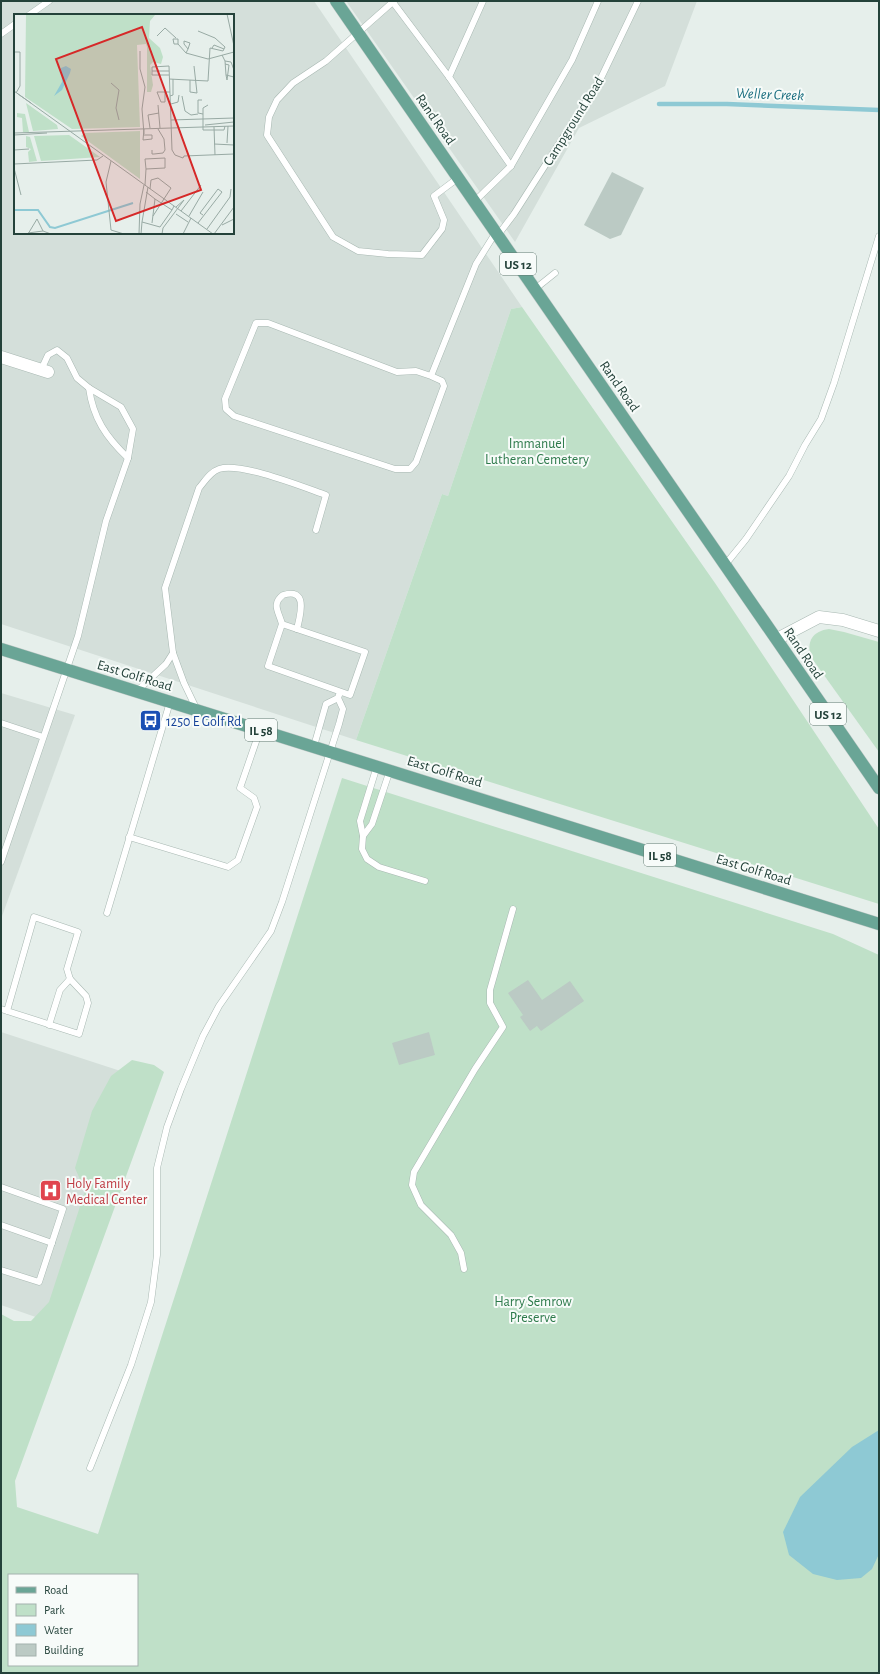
<svg xmlns="http://www.w3.org/2000/svg" width="880" height="1674" font-family="'Alegreya Sans',sans-serif">
<rect width="100%" height="100%" fill="#e6efeb"/>
<!-- built -->
<g fill="#d4dfda" fill-rule="evenodd">
<path d="M1 1H314L522 307 511 309 448 496 442 494 356 740 1 624ZM15 15H233V233H15Z"/>
<polygon points="346,1 697,1 665,86 579,128 515,242"/>
<polygon points="1,693 75,715 1,919"/>
<polygon points="1,1032 142,1078 53,1323 1,1305"/>
</g>
<!-- green -->
<g fill="#bfe0c8" fill-rule="evenodd">
<polygon points="522,307 715,583 879,829 879,904 356,740 442,494 448,496 511,309"/>
<path d="M829 629 844 632 879 642V752L811 657C806 641 813 631 829 629Z"/>
<path d="M342 778 833 934 879 955V1673H1V1314L14 1321H31L49 1302 85 1191 75 1168 92 1111 111 1076 132 1060 154 1065 164 1072 15 1481 17 1507 98 1534ZM9 1575H137V1665H9Z"/>
</g>
<!-- water -->
<polygon fill="#8ec9d4" points="879,1430 879,1554 872,1569 861,1578 837,1580 813,1574 789,1555 783,1532 800,1497 852,1447"/>
<g fill="none" stroke-linecap="round" stroke-linejoin="round">
<!-- stream -->
<polyline stroke="#8ec9d4" stroke-width="4.5" points="659,104 727,104 879,110"/>
</g>
<!-- building -->
<g fill="#bbcac4">
<polygon points="612,172 644,188 621,235 610,239 584,225"/>
<polygon points="528,980 542,1000 570,981 584,1001 541,1031 537,1026 530,1031 520,1017 523,1015 508,993"/>
<polygon points="429,1032 435,1055 399,1065 392,1043"/>
</g>
<g fill="none" stroke-linecap="round" stroke-linejoin="round">
<defs>
<g id="service">
<polyline points="392,1 449,77"/>
<polyline points="394,1 326,61 293,83 277,100 269,117 267,135 333,237 358,251 388,254 422,255 442,229 444,220 434,196 458,178"/>
<polyline points="483,1 449,77 511,166"/>
<polyline points="29,15 49,1"/>
<polyline points="1,34 15,24"/>
<polyline points="475,201 511,166 572,60 598,1"/>
<polyline points="498,235 514,214 601,78 638,1"/>
<polyline points="535,289 555,273"/>
<polyline points="431,376 442,381 444,386 416,462 410,469 395,469 234,416 226,409 225,399 256,323 268,323 397,372 416,371 431,376 476,264 496,232"/>
<path d="M89 388C93 418 106 437 128 458"/>
<polyline points="725,565 746,539 789,476 805,445 821,419 834,383 879,236"/>
<polygon points="282,624 365,652 350,695 268,666"/>
<path d="M282 624C279 612 271 604 283 595 309 587 300 616 297 629"/>
<polyline points="137,691 166,664 173,653"/>
<path d="M197 710 184 683 173 653 165 588 199 488C205 481 210 472 219 469 241 462 303 487 326 495L316 530"/>
<polyline points="1,723 43,737"/>
<polyline points="314,746 326,704 338,698"/>
<polyline points="377,766 360,821 363,836 362,849 367,859 379,867 425,881"/>
<polyline points="363,836 372,824 390,770"/>
<polyline points="129,837 228,867 238,860 257,807 254,798 240,788 260,730"/>
<polyline points="1,862 78,636 106,521 128,458 133,429 121,407 89,388 77,378 67,358 57,350 48,355 41,370"/>
<polyline points="107,913 170,702"/>
<polyline points="1,1009 79,1034 88,1003 86,996 70,979 67,969 78,932 34,917 7,1011"/>
<polyline points="49,1025 60,990 70,979"/>
<polyline points="1,1187 63,1209 39,1282 1,1270"/>
<polyline points="1,1225 52,1243"/>
<polyline points="464,1269 461,1253 451,1235 421,1205 412,1185 414,1172 475,1069 503,1027 490,1003 490,990 513,909"/>
<polyline points="90,1468 131,1365 151,1302 157,1255 157,1168 167,1127 181,1089 203,1036 219,1006 271,931 282,902 339,724 343,709 338,698 340,692"/>
</g>
<polyline id="minor" points="1,357 48,372"/>
<polyline id="tertiary" points="777,639 819,617 843,620 879,631"/>
<g id="primary">
<polyline points="336,1 879,788"/>
<polyline points="1,649 879,924"/>
</g>
</defs>
<!-- service casing -->
<use href="#service" stroke="#a8b8b2" stroke-width="7"/>
<!-- minor casing -->
<use href="#minor" stroke="#a8b8b2" stroke-width="13"/>
<!-- tertiary casing -->
<use href="#tertiary" stroke="#a8b8b2" stroke-width="13"/>
<!-- primary casing -->
<use href="#primary" stroke="#c2cac8" stroke-width="13"/>
<!-- service -->
<use href="#service" stroke="#fff" stroke-width="6"/>
<!-- minor -->
<use href="#minor" stroke="#fff" stroke-width="12"/>
<!-- tertiary -->
<use href="#tertiary" stroke="#fff" stroke-width="12"/>
<!-- primary -->
<use href="#primary" stroke="#6aa596" stroke-width="12"/>
</g>
<!-- icons -->
<defs>
<symbol id="bus-square" viewBox="-11 -11 22 22"><rect x="-9" y="-9" width="18" height="18" rx="4" fill="#1a4fb4" stroke="#f7fbf9"/><path d="M-5-6H5V4H4V6H2V4H-2V6H-4V4H-5ZM-3.5-4V0h7V-4ZM-3.5 1.2v1.5H-2V1.2ZM2 1.2v1.5H3.5V1.2Z" fill="#fff"/></symbol>
<symbol id="hospital-square" viewBox="-11 -11 22 22"><rect x="-9" y="-9" width="18" height="18" rx="4" fill="#e0444e" stroke="#f7fbf9"/><path d="M-5-5h3v3.5h4V-5h3V5h-3V1.5h-4V5h-3Z" fill="#fff"/></symbol>
</defs>
<g fill-rule="evenodd">
<use href="#bus-square" x="138" y="708" width="25" height="25"/>
<use href="#hospital-square" x="38" y="1178" width="25" height="25"/>
</g>
<g text-anchor="middle" stroke-width="4" stroke-linejoin="round" paint-order="stroke">
<!-- shield labels -->
<g fill="#f7fbf9" stroke="#637a73" stroke-width="1">
<rect x="500" y="253" width="36" height="22" rx="3"/>
<rect x="810" y="703" width="36" height="22" rx="3"/>
<rect x="245" y="719" width="32" height="22" rx="3"/>
<rect x="644" y="844" width="32" height="22" rx="3"/>
</g>
<g font-size="13" font-weight="bold" fill="#24423a">
<text x="518" y="269">US 12</text>
<text x="828" y="719">US 12</text>
<text x="261" y="735">IL 58</text>
<text x="660" y="860">IL 58</text>
</g>
<!-- street labels -->
<g font-size="14" fill="#24423a" stroke="#f7fbf9">
<text transform="translate(436 119) rotate(55)" y="5">Rand Road</text>
<text transform="translate(573 121) rotate(-58)" y="5">Campground Road</text>
<text transform="translate(620 386) rotate(55)" y="5">Rand Road</text>
<text transform="translate(804 653) rotate(56)" y="5">Rand Road</text>
<text transform="translate(135 675) rotate(17)" y="5">East Golf Road</text>
<text transform="translate(445 771) rotate(17)" y="5">East Golf Road</text>
<text transform="translate(754 869) rotate(17)" y="5">East Golf Road</text>
</g>
<!-- park labels -->
<g font-size="14" fill="#2d7a4b" stroke="#f7fbf9">
<text x="537" y="448">Immanuel<tspan x="537" dy="16">Lutheran Cemetery</tspan></text>
<text x="533" y="1306">Harry Semrow<tspan x="533" dy="16">Preserve</tspan></text>
</g>
<!-- transit labels -->
<g font-size="14" fill="#164399" stroke="#f7fbf9" text-anchor="start">
<text x="166" y="726">1250 E Golf Rd</text>
</g>
<!-- health labels -->
<g font-size="14" fill="#be3a42" stroke="#f7fbf9" text-anchor="start">
<text x="66" y="1188">Holy Family<tspan x="66" dy="16">Medical Center</tspan></text>
</g>
<!-- water labels -->
<g font-size="15" font-style="italic" fill="#1c6f80" stroke="#f7fbf9">
<text transform="translate(770 94) rotate(2)" y="5">Weller Creek</text>
</g>
</g>
<!-- overview -->
<g transform="translate(14 14)">
<rect width="220" height="220" fill="#e6efeb"/>
<path d="M12 0H170L141 1 136 7 135 24 146 34 149 43 147 50 139 48 136 51 139 71 137 78H133V33L132 30 123 31 126 113 58 115 11 83ZM12 89 43 111 44 115 19 117ZM3 99 11 100 15 118H9L8 104 3 103ZM126 117V165L67 122 71 119ZM55 121 86 143 27 147 20 122ZM12 122 16 123 23 147 15 148 14 138 17 135 12 133Z" fill="#bfe0c8"/>
<path d="M52 52 57 55 56 59 48 76 40 82 48 68 47 54Z" fill="#8ec9d4"/>
<path fill="none" stroke="#8ec9d4" stroke-width="2" d="M0 196H24L36 213 41 214 119 189"/>
<path fill="none" stroke="#98aaa4" stroke-width="1" d="M213 0 220 32M143 22 151 14 162 24M164 30H160L159 25H164V30L172 39 194 45 220 38M198 34 200 31 210 35M126 37V55L131 73 128 95 130 120M0 38H6V72L2 79M172 39 174 35 176 29 170 27V30L174 35M208 41 211 47 217 48 220 56M211 47 212 61 220 63M211 50 215 51 213 66 212 61M138 57H155M155 61H138V53L155 52 158 136 161 141 169 144 170 142M155 65 194 67 196 34 209 37 211 33 201 24 184 17M176 66V78L183 79 180 52M97 69 105 76 102 94 105 106M0 77 199 220M151 78V88H147L143 78H156M4 80 17 89M156 82 159 81V65M168 82 171 97 177 101 184 100M188 86H184V99L189 100M157 90 164 88 165 81M144 91 146 114M194 91 189 94V116H210L211 112M157 106 220 104M191 111 220 108M200 113 201 141M136 114 134 101 145 99M0 119 220 112M0 121 33 119M130 121H138V125L129 126 130 115M213 129 214 112M200 130 220 131M0 136 15 135M138 136V140H140L149 139 151 136 150 125 144 115M170 142 220 140M97 147 92 168 97 216 110 220M0 150 83 146 89 142M0 154 7 181M131 171 132 155 151 154V144L131 145 132 155M134 173 128 208 146 213 158 196M136 175 137 166 144 164 157 174 139 202M132 178 141 185 138 209M141 185 158 196 160 192M167 197 187 171M162 200 174 208M175 202 189 178M184 209 208 178 204 175 186 199 189 201M208 211 220 205M193 215 216 183 217 175M14 219 29 217 37 220M14 220 23 205 29 217M125 220 126 190 130 171M127 220 128 208M148 220 149 214 170 186 162 193M169 220 177 204M200 220 220 193"/>
<path fill="#d62828" fill-opacity="0.15" stroke="#d62828" stroke-width="2" d="M128 13 187 176 102 207 42 45Z"/>
<rect width="220" height="220" fill="none" stroke="#24423a" stroke-width="2"/>
</g>
<!-- border -->
<rect width="880" height="1674" fill="none" stroke="#24423a" stroke-width="4"/>
<!-- legend -->
<rect x="8" y="1574" width="130" height="92" fill="#f7fbf9" stroke="#a3b1ad"/>
<rect x="16" y="1587" width="20" height="6" fill="#6aa596" stroke="#a3b1ad"/>
<text x="44" y="1594" font-size="12" fill="#24423a">Road</text>
<rect x="16" y="1604" width="20" height="12" fill="#bfe0c8" stroke="#a3b1ad"/>
<text x="44" y="1614" font-size="12" fill="#24423a">Park</text>
<rect x="16" y="1624" width="20" height="12" fill="#8ec9d4" stroke="#a3b1ad"/>
<text x="44" y="1634" font-size="12" fill="#24423a">Water</text>
<rect x="16" y="1644" width="20" height="12" fill="#bbcac4" stroke="#a3b1ad"/>
<text x="44" y="1654" font-size="12" fill="#24423a">Building</text>
</svg>
